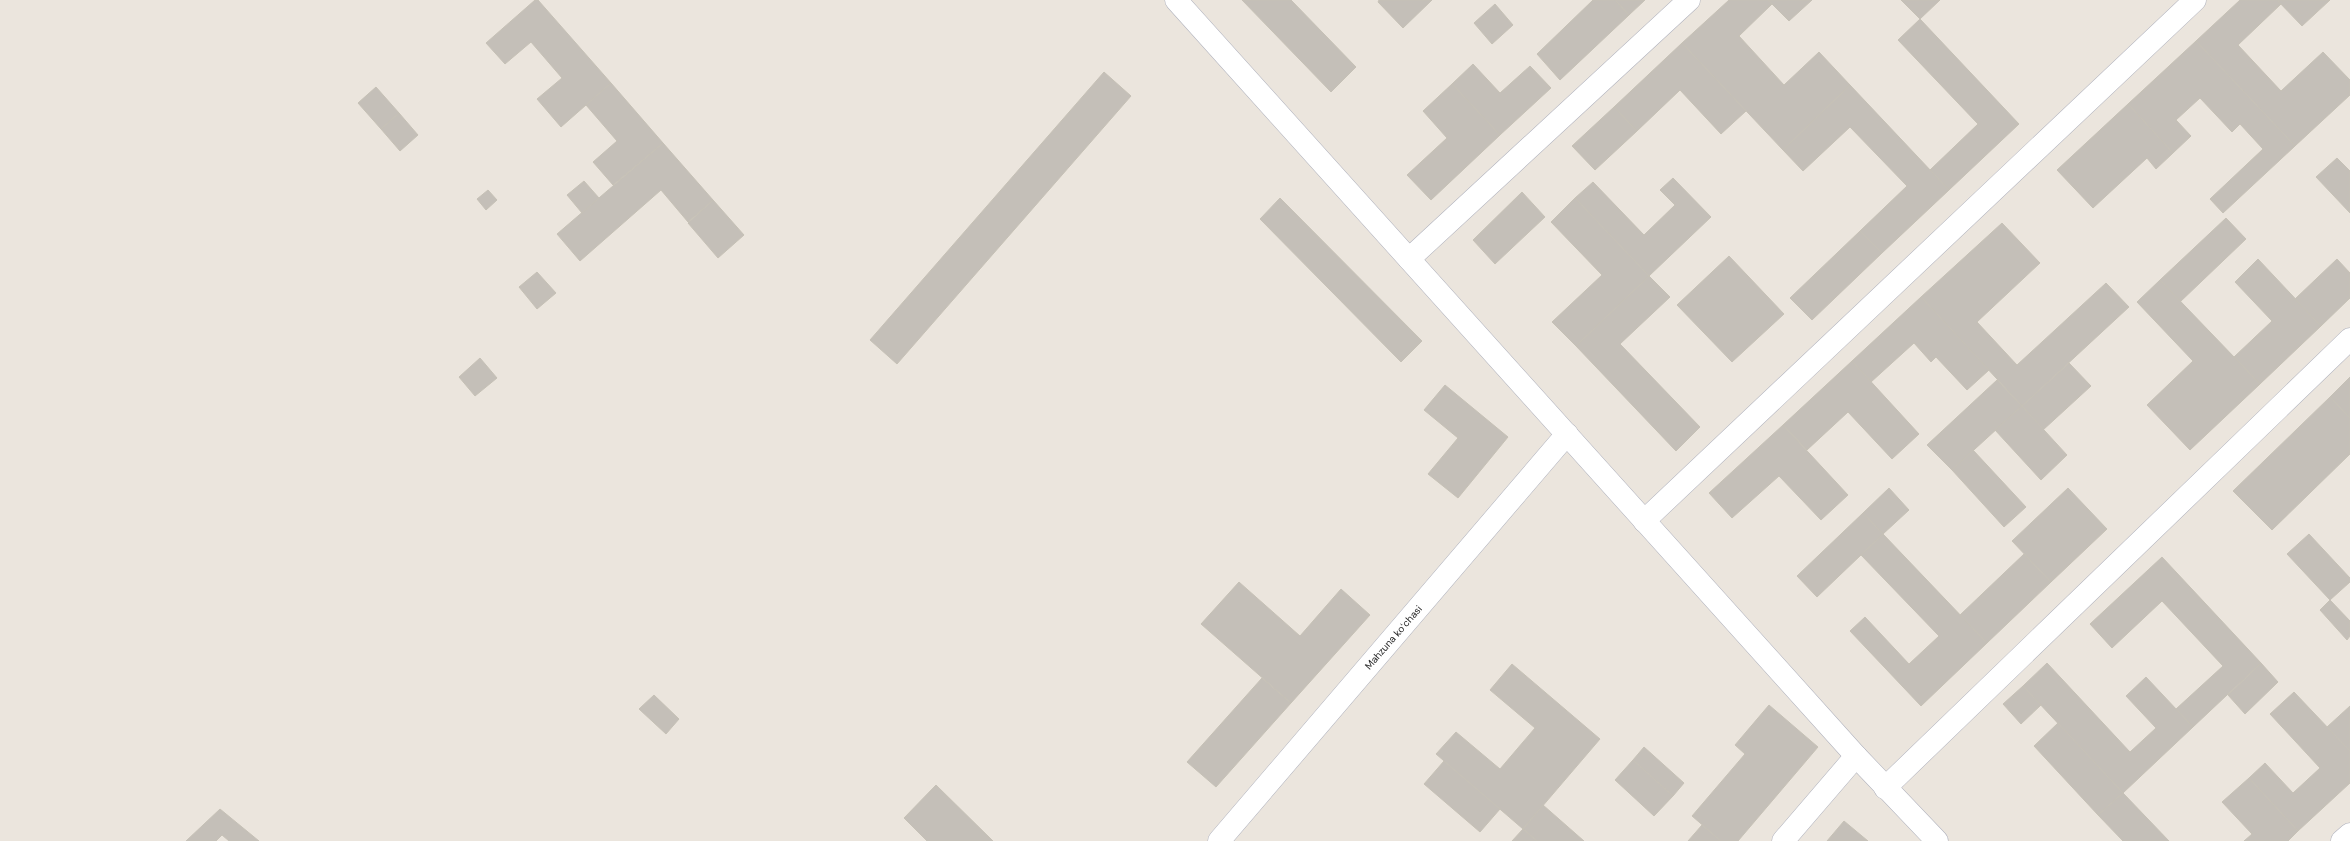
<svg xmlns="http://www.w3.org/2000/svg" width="2350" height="841" font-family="'DM Sans',sans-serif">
<rect width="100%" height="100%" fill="#ebe5dd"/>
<!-- building -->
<g fill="#c4bfb8" stroke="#c6c1b6">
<polygon points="535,0 538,0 611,83 561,127 537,99 562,78 531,42 505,64 486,43"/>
<polygon points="1242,0 1291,0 1356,67 1331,92"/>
<polygon points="1379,0 1432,0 1403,28 1378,2"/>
<polygon points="1593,0 1615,0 1629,15 1560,80 1537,54"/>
<polygon points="1615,0 1645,0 1629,15"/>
<polygon points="1729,0 1768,0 1772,4 1739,36 1784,85 1819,52 1850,85 1783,150 1682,43"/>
<polygon points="1768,0 1812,0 1789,21"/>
<polygon points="1901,0 1940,0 1920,19"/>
<polygon points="2240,0 2277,0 2281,4 2238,45 2281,91 2323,52 2350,80 2350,95 2295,146 2196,41"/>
<polygon points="2277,0 2330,0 2302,26"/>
<polygon points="1495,4 1513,25 1492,44 1474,23"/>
<polygon points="1920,19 2019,124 1949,190 1930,170 1978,124 1898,40"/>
<polygon points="2196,41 2295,146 2223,213 2210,199 2263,149 2240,124 2232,132 2200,98 2176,120 2191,136 2173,153 2128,104"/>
<polygon points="1682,43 1746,111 1721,134 1680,90 1637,131 1614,107"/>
<polygon points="1473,64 1500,93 1530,66 1551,88 1500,135 1452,84"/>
<polygon points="1104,72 1131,96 897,364 870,340"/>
<polygon points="611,83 663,143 613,185 593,162 617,141 586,105"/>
<polygon points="1452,84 1500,135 1431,200 1407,175 1447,138 1423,111"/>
<polygon points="1850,85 1949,190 1882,253 1860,231 1907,186 1850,127 1803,171 1783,150"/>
<polygon points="376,87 399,113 381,129 358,103"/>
<polygon points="2128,104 2173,153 2156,169 2147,158 2093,208 2057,170"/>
<polygon points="1614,107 1637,131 1595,170 1572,146"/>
<polygon points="399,113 418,135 400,151 381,129"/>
<polygon points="663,143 713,200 688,222 661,190 580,261 557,234"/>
<polygon points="2337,158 2350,171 2350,213 2316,177"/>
<polygon points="1673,178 1711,217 1649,276 1575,198 1593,182 1644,235 1675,205 1660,190"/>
<polygon points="584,181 599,198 582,213 567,195"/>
<polygon points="488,190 497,200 486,210 477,199"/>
<polygon points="1522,192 1545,217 1495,264 1473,240"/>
<polygon points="1280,198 1422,341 1401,362 1260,219"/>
<polygon points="1575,198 1649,276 1576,346 1552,322 1602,275 1551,222"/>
<polygon points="713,200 744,235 718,258 688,223"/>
<polygon points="2226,218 2246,239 2180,302 2160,280"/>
<polygon points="2002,223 2040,263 1977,322 2017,365 2106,283 2129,307 2022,406 1921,297"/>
<polygon points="1860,231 1882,253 1812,320 1790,298"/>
<polygon points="1729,256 1784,314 1732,362 1677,305"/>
<polygon points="2258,259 2321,326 2260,384 2234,357 2272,321 2235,282"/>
<polygon points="2337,259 2350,273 2350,298 2321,326 2295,299"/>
<polygon points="537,272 556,293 537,309 519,287"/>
<polygon points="1649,276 1670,297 1620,344 1700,427 1676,451 1576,346"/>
<polygon points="2160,280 2260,384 2190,450 2147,405 2193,361 2137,302"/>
<polygon points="1921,297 1989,370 1967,390 1936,357 1931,362 1914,343 1871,382 1852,361"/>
<polygon points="480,358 497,378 475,396 459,377"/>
<polygon points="1852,361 1919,434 1892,459 1848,412 1807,450 1783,425"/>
<polygon points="2069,363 2091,386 2043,430 2022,406"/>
<polygon points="2350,377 2350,418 2330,397"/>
<polygon points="1997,380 2022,406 1952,470 1927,445"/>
<polygon points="1445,385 1508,437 1458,498 1428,474 1458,438 1424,410"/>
<polygon points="2330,397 2350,418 2350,454 2272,530 2233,491"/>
<polygon points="2022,406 2067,455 2041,480 1995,430"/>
<polygon points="1783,425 1848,495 1821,520 1779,476 1732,518 1709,493"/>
<polygon points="1973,450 2026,507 2004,527 1952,470"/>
<polygon points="1889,488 1909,510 1883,534 1863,513"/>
<polygon points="2068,488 2107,529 2051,582 2012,541"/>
<polygon points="1863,513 1883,534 1817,597 1797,576"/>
<polygon points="1883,534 1987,643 1921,706 1850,631 1865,617 1909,664 1939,636 1861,555"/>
<polygon points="2309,534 2350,578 2350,582 2330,600 2287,554"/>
<polygon points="2024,554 2051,582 1987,643 1960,615"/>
<polygon points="2162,557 2261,663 2193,727 2176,709 2223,666 2162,601 2112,648 2090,624"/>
<polygon points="1239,582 1300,636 1341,589 1370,615 1291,703 1201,624"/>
<polygon points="2330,600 2350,621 2350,636 2347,640 2320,610"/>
<polygon points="2047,663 2130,752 2156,728 2126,696 2146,677 2193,727 2123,793 2023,686"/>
<polygon points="2261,663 2278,682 2245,714 2228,695"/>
<polygon points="1512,664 1600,739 1523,829 1436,754 1456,732 1500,769 1535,728 1490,690"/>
<polygon points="1262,678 1291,703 1216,787 1187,762"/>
<polygon points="2023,686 2041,705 2021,724 2003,704"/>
<polygon points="2294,692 2350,751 2350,783 2298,831 2249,778 2265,763 2293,793 2320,768 2270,714"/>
<polygon points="654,695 679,719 666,734 639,709"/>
<polygon points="1769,705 1818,747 1738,841 1721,841 1692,816 1745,754 1735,745"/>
<polygon points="2350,706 2350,751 2327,727"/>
<polygon points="2058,723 2123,793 2098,815 2034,746"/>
<polygon points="1644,747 1684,783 1673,796 1633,760"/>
<polygon points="1633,760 1673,796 1654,816 1615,780"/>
<polygon points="1444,761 1500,809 1480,832 1424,784"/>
<polygon points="2249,778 2298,831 2288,841 2244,841 2252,834 2222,802"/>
<polygon points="936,785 993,841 927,841 904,818"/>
<polygon points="2123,793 2169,841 2123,841 2098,815"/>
<polygon points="1543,805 1584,841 1537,841 1523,829"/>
<polygon points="220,809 259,841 229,841 222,835 216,841 186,841"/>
<polygon points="1844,821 1868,841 1827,841"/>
<polygon points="1702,825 1721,841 1688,841"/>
<polygon points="1523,829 1537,841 1512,841"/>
</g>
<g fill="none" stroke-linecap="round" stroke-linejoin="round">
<defs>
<g id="minor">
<polyline points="1176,0 1856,756 1937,841"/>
<polyline points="1409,259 1689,0"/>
<polyline points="1644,521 2195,0"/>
<polyline points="1885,788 2350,339"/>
<polyline points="1219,841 1567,434"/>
<polyline points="1783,841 1856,756"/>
<polyline points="2342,841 2350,834"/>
</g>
</defs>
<!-- minor casing -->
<use href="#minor" stroke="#b0b2bd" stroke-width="23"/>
<!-- minor -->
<use href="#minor" stroke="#fff" stroke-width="22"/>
</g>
<g text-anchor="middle" stroke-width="3.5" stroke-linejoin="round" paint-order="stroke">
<!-- street labels -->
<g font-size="10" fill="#2a2a2a" stroke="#fff">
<text transform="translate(1393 637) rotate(-49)" y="4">Mahzuna koʻchasi</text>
</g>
</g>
</svg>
